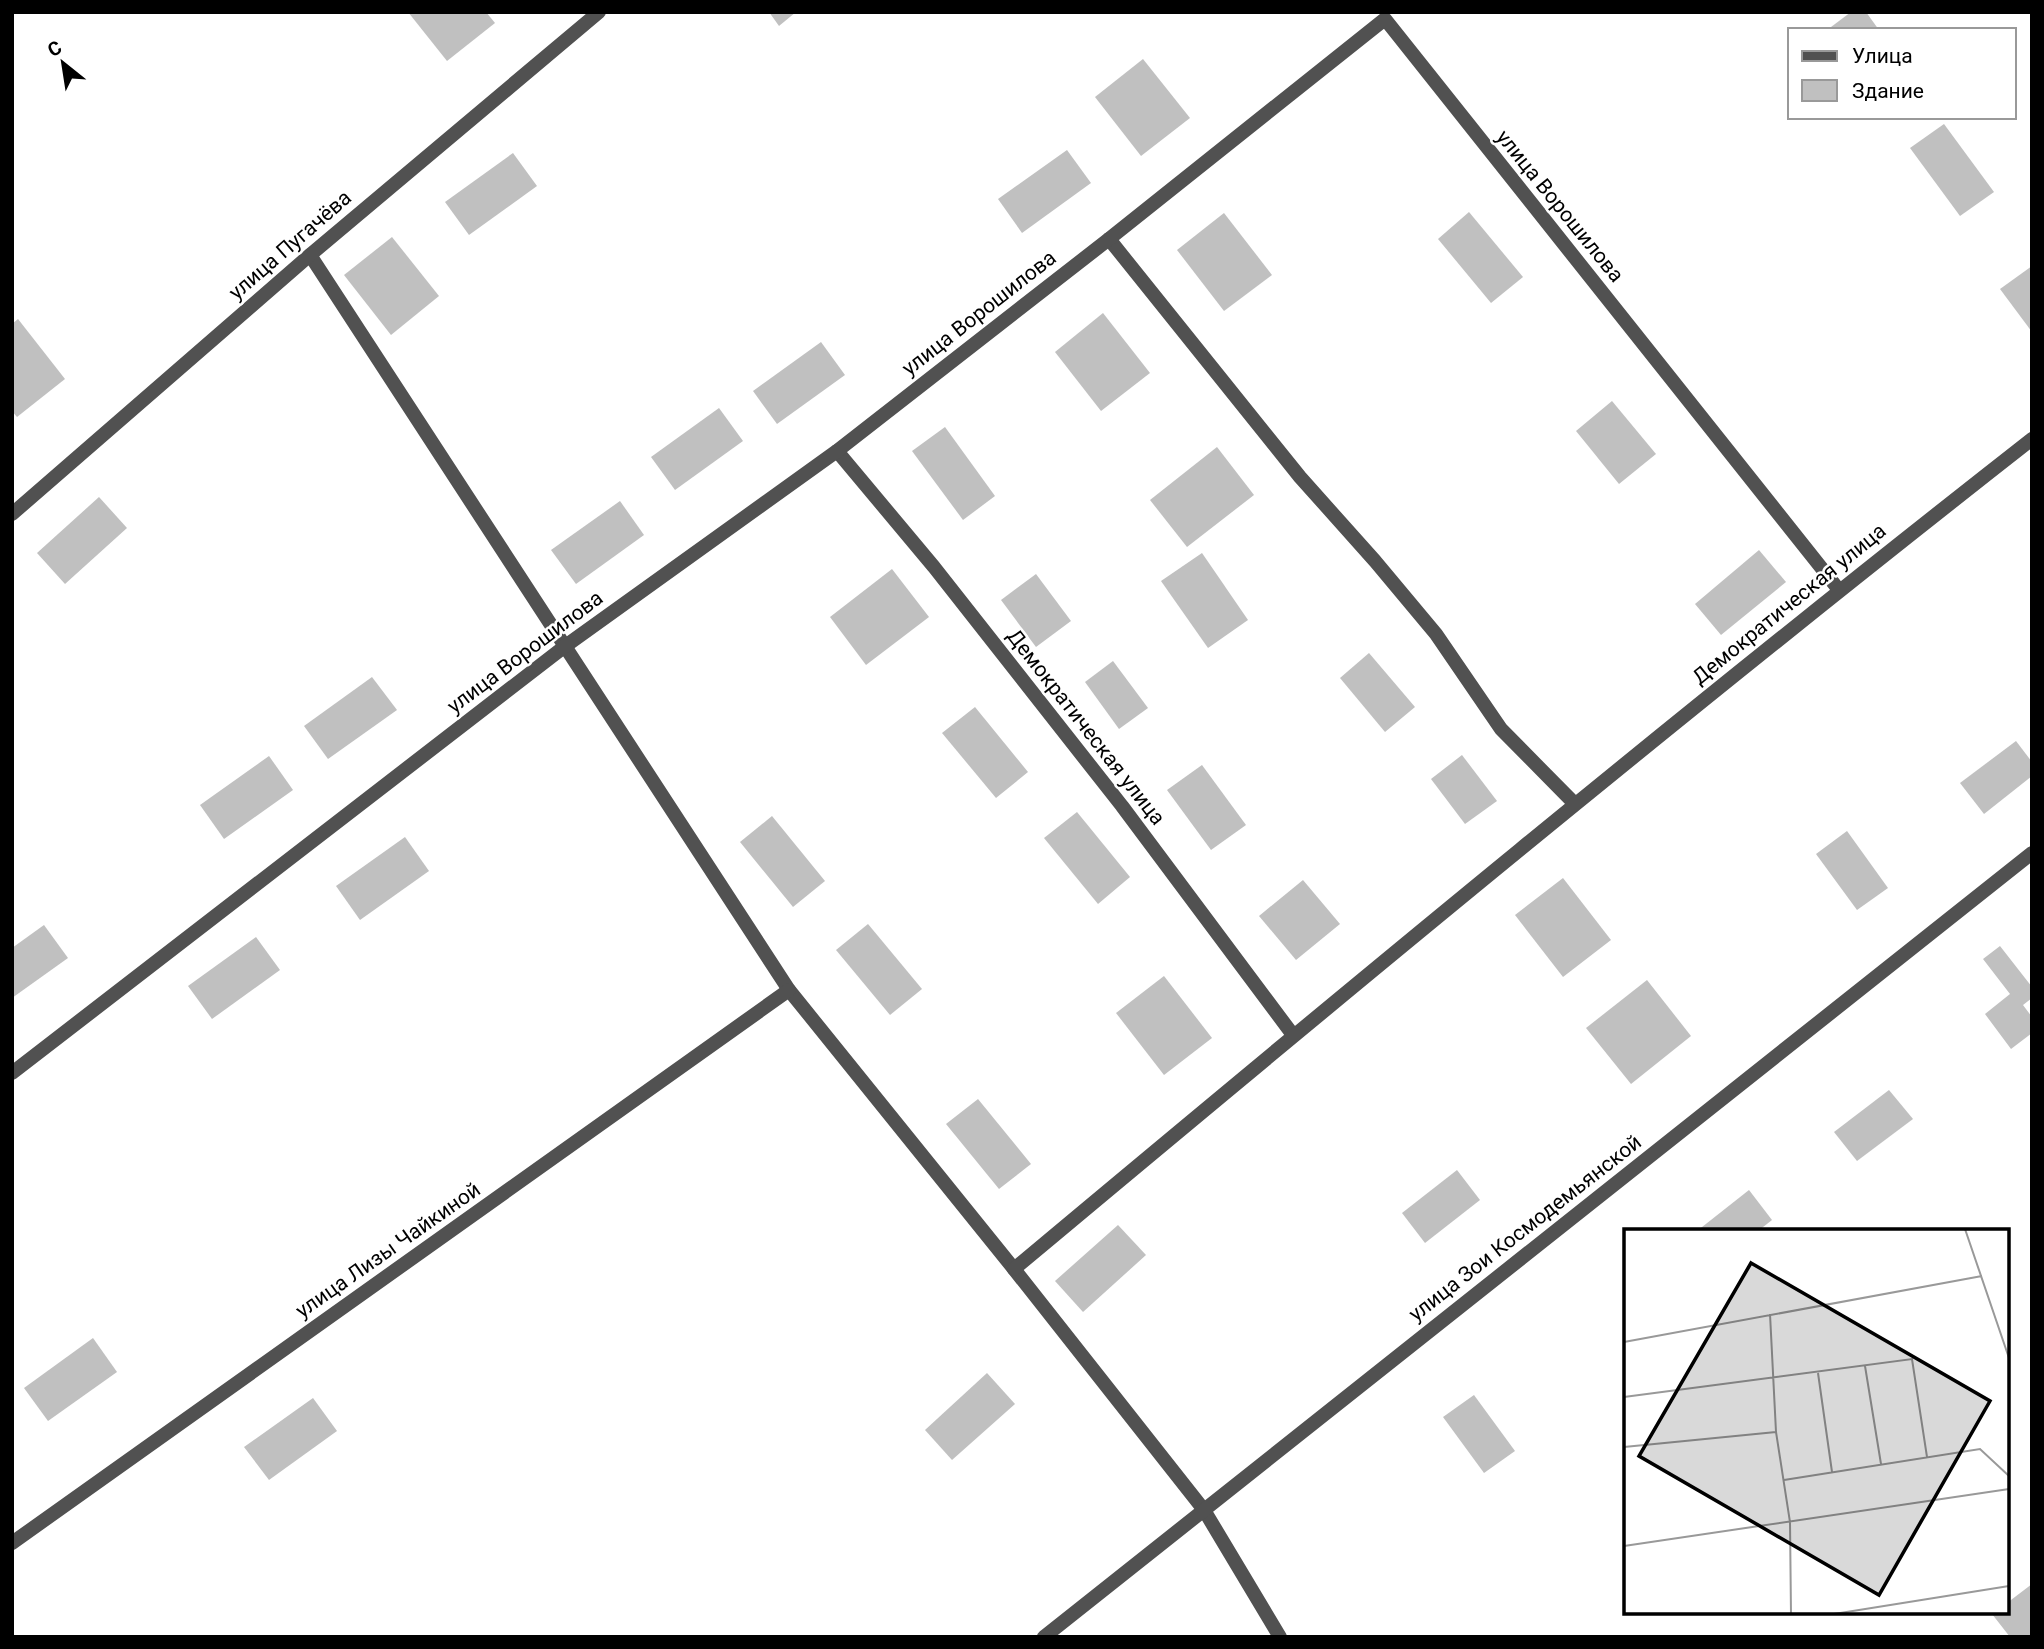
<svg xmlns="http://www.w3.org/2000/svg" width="2044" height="1649" font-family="Roboto,sans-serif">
<rect width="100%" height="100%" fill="#fff"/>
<!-- building -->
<g fill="#c0c0c0">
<polygon points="408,12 486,12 495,23 447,61"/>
<polygon points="769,12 796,12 779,26"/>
<polygon points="1851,12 1866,12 1879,30 1827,30"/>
<polygon points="1143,59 1190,118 1141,156 1095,97"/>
<polygon points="1944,124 1994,192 1960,216 1910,148"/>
<polygon points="1067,150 1091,183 1022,233 998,199"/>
<polygon points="513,153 537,186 469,235 445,202"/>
<polygon points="1469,212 1523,277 1491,303 1438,239"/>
<polygon points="1224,213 1272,275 1224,311 1177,250"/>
<polygon points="392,237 439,296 391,335 344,275"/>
<polygon points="2032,266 2032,332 2000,289"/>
<polygon points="1103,313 1150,373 1101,411 1055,352"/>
<polygon points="18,319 65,379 17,417 12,411 12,324"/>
<polygon points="821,342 845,375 777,424 753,391"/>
<polygon points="1612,401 1656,454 1619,484 1576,431"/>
<polygon points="719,408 743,441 675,490 651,457"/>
<polygon points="945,427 995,496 963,520 912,451"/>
<polygon points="1217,447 1254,495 1187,547 1150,500"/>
<polygon points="99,497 127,528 65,584 37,553"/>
<polygon points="620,501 644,535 576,584 551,550"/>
<polygon points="1759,550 1786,582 1721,635 1695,604"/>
<polygon points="1202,553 1248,620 1208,648 1161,581"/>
<polygon points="892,569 929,617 866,665 830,617"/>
<polygon points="1036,574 1071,621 1036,647 1001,600"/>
<polygon points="1369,653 1415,707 1385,732 1340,678"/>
<polygon points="1113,661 1148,708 1119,729 1085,682"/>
<polygon points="372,677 397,710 328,759 304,726"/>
<polygon points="975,707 1028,772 996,798 942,733"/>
<polygon points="2016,741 2032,762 2032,776 1984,814 1960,783"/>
<polygon points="1462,755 1497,801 1465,824 1431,779"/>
<polygon points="269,756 293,790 224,839 200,805"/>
<polygon points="1202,765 1246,825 1211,850 1167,790"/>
<polygon points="1077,812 1130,877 1098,904 1044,838"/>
<polygon points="772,816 825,881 793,907 740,842"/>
<polygon points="1847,831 1888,888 1857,910 1816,854"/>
<polygon points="405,837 429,871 360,920 336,886"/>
<polygon points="1563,878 1611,940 1563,977 1515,915"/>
<polygon points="1303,880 1340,924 1296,960 1259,916"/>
<polygon points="868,924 922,989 890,1015 836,950"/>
<polygon points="44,925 68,958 12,998 12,948"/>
<polygon points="256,937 280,970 212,1019 188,986"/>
<polygon points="2000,946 2032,987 2032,998 2023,1005 2032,1017 2032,1033 2011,1049 1985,1014 2010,994 1983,959"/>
<polygon points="1164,976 1212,1038 1164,1075 1116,1013"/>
<polygon points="1647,980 1691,1036 1631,1084 1586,1028"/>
<polygon points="1889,1090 1913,1119 1857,1161 1834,1132"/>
<polygon points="978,1099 1031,1164 999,1189 946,1124"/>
<polygon points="1457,1170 1480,1200 1425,1243 1402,1213"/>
<polygon points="1749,1190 1772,1220 1758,1231 1697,1231"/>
<polygon points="1118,1225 1146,1255 1083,1312 1055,1281"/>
<polygon points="93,1338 117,1372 48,1421 24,1388"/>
<polygon points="987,1373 1015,1404 952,1460 925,1430"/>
<polygon points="1474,1395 1515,1451 1484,1473 1443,1417"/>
<polygon points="313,1398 337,1431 269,1480 244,1447"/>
<polygon points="2032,1584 2032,1637 2010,1637 1992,1614 1995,1612 2007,1612 2007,1603"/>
</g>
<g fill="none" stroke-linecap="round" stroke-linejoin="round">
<!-- minor -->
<g stroke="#515151" stroke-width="14">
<polyline points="1109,239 1300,477 1375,561 1436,634 1501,729 1574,803"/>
<polyline points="310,255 789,990 1014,1269 1204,1510 1280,1637"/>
<polyline points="837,451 934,567 1122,806 1293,1035"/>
<polyline points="12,514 310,255 599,12"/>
<polyline points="12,1073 564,647 837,451 1109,239 1385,19 1839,590"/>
<path d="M1014 1269C1350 988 1687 709 2032 439"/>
<polyline points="12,1543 789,990"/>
<polyline points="1044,1637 2032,853"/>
</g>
</g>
<g text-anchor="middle" stroke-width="5" stroke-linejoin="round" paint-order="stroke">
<!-- street labels -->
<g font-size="21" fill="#000" stroke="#fff">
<text transform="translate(1560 206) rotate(51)" y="7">улица Ворошилова</text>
<text transform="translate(290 245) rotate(-41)" y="7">улица Пугачёва</text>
<text transform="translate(979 313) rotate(-38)" y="7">улица Ворошилова</text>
<text transform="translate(1789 604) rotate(-39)" y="7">Демократическая улица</text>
<text transform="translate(525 652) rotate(-37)" y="7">улица Ворошилова</text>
<text transform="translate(1086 727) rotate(52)" y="7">Демократическая улица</text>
<text transform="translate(1525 1228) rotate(-38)" y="7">улица Зои Космодемьянской</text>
<text transform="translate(388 1250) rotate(-35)" y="7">улица Лизы Чайкиной</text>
</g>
</g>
<!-- overview -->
<g transform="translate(1624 1229)">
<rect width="385" height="385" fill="#fff"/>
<path fill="none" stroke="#999" stroke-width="2" d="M341 0 385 129M146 85 152 203 166 293 167 385M0 113 358 47M241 137 257 235M194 144 208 243M0 168 288 130 303 228M0 218 152 203M160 251 356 220 385 247M0 317 385 260M210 385 385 357"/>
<path fill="#000" fill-opacity="0.15" stroke="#000" stroke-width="3.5" d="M127 34 366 172 255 366 15 227Z"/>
<rect width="385" height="385" fill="none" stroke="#000" stroke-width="3.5"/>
</g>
<!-- border -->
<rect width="2044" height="1649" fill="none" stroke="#000000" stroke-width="28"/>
<!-- legend -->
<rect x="1788" y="28" width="228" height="91" fill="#ffffff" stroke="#999999" stroke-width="2"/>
<rect x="1802" y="51" width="35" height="10" fill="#515151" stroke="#999999" stroke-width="2"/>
<text x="1852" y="63" font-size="21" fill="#000000">Улица</text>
<rect x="1802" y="80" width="35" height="21" fill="#c0c0c0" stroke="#999999" stroke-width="2"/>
<text x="1852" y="98" font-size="21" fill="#000000">Здание</text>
<!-- north arrow -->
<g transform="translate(63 63) rotate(330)" stroke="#ffffff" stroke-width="5" paint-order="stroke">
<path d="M0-5L12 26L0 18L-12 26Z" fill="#000000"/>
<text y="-10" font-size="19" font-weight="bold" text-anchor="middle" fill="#000000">С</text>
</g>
</svg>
